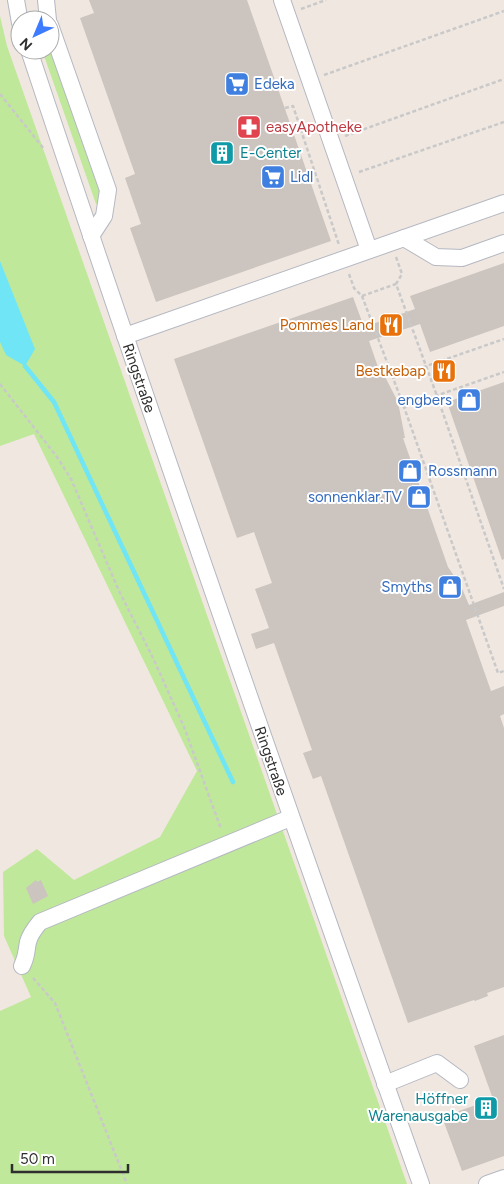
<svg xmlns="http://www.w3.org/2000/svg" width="504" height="1184" font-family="Figtree,sans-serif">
<rect width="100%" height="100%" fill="#f0e7e0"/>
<!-- green -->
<g fill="#c0e89a">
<polygon points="0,16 7,46 407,1184 0,1184 0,1011 31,997 4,936 3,872 37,849 74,880 160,837 197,771 34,434 0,446"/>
<polygon points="50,46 103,196 103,202 96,204 42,50 50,50"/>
</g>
<!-- water -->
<polygon fill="#6fe5f6" points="0,261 35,349 25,366 6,355 0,342"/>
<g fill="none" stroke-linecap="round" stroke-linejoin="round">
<!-- stream -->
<polyline stroke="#6fe5f6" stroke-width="4.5" points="25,366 54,402 233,782"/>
</g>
<!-- building -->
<g fill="#cbc4bf">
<polygon points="89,0 247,0 331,241 156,302 130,228 141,224 125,178 135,174 80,18 94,13"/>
<polygon points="504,263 504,326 430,352 420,324 369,341 379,370 381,369 398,402 405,438 403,438 448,567 461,586 469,605 504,592 504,606 466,620 491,691 504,686 504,714 500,716 504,728 504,987 487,993 488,996 475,1001 474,1000 408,1023 321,776 313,779 303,753 312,750 274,643 256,649 251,634 269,628 255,589 272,583 254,532 237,538 174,359 353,297 364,327 415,309 410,296"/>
<polygon points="504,382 504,559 502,560 447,402"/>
<polygon points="36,880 37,882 41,880 48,896 33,904 26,888"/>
<polygon points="504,1035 504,1156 462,1171 442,1117 493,1099 474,1046"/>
</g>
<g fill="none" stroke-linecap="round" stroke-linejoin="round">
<defs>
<g id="minor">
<polyline points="16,0 20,23"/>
<polyline points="46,0 48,20"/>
<polyline points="282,0 369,250"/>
<polyline points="50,25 108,190 104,216 91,236"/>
<path d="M29 50C155 430 287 807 421 1184"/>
<polyline points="404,238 436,257 462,258 504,243"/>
<polyline points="125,336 504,203"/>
<path d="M22 966C27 956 26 952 28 942 30 934 35 928 40 922L290 818"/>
<polyline points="385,1084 437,1063 460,1080"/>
<polyline points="487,1184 504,1178"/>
</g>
</defs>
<!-- minor casing -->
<use href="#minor" stroke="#b4b8c2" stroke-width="18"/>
<!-- path -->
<g stroke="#c9c9c9" stroke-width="2.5" stroke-dasharray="4 2.5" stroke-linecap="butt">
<polyline points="301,9 326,0"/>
<polyline points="324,75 504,11"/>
<polyline points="0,94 44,149"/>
<polyline points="285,108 293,106 339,245"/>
<polyline points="345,136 504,79"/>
<polyline points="359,172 504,122"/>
<polyline points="396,257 402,274 396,284 437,396 504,589"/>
<polyline points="349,274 354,288 362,296 404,407 498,673 504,671"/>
<polyline points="362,296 396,284"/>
<polyline points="392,378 504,339"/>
<polyline points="0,384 57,457 71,479 119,591 153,658 184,727 221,829"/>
<polyline points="404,407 504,372"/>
<polyline points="33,978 55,1003 127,1184"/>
</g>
<!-- minor -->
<use href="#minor" stroke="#fff" stroke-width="16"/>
</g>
<!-- icons -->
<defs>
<symbol id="supermarket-square" viewBox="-11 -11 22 22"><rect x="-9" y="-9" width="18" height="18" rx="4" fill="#3f7fe0" stroke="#fff"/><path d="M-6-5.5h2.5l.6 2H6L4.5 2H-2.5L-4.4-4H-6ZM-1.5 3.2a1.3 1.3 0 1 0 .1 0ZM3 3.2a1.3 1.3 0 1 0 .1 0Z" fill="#fff"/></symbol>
<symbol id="pharmacy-square" viewBox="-11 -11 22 22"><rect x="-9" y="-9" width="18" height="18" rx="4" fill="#e0444e" stroke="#fff"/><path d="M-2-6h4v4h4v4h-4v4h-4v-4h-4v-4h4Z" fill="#fff"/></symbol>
<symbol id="building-square" viewBox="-11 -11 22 22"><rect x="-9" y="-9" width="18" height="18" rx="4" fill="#0f9aa8" stroke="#fff"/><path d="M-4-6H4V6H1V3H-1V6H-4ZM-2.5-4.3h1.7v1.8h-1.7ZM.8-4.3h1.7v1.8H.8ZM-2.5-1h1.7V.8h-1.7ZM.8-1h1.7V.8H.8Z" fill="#fff"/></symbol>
<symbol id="restaurant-square" viewBox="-11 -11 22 22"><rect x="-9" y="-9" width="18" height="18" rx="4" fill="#e8710a" stroke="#fff"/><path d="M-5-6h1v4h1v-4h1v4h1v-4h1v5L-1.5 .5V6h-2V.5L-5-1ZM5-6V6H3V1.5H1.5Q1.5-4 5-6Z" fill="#fff"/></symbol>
<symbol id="shop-square" viewBox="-11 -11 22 22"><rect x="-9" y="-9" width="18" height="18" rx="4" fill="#3f7fe0" stroke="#fff"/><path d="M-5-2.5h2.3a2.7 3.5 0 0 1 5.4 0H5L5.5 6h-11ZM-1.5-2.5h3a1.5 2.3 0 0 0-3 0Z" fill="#fff"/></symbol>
</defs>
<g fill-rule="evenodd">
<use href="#supermarket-square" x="223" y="70" width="28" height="28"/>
<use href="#pharmacy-square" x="235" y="113" width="28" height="28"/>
<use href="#building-square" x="208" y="139" width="28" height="28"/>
<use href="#supermarket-square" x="259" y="163" width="28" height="28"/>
<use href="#restaurant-square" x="377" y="311" width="28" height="28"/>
<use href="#restaurant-square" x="430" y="357" width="28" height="28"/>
<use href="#shop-square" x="455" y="386" width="28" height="28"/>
<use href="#shop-square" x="396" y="457" width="28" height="28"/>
<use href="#shop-square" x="405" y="483" width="28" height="28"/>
<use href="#shop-square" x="436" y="573" width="28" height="28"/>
<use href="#building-square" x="472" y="1094" width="28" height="28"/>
</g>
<g text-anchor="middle" stroke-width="4" stroke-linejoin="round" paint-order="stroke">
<!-- shop labels -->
<g font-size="15" fill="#366cbe" stroke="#fff" text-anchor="start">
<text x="254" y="89">Edeka</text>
<text x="290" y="182">Lidl</text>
<text x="452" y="405" text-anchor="end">engbers</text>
<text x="428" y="476">Rossmann</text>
<text x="402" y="502" text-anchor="end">sonnenklar.TV</text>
<text x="432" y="592" text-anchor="end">Smyths</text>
</g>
<!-- health labels -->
<g font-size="15" fill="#be3a42" stroke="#fff" text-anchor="start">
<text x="266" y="132">easyApotheke</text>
</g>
<!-- culture labels -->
<g font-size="15" fill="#0d838f" stroke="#fff" text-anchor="start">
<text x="240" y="158">E-Center</text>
<text x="468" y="1104" text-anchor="end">Höffner<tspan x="468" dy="17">Warenausgabe</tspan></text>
</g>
<!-- food labels -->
<g font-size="15" fill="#c56008" stroke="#fff" text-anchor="end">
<text x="374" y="330">Pommes Land</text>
<text x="426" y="376">Bestkebap</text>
</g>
<!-- street labels -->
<g font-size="15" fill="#2e2e2e" stroke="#fff">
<text transform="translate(139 378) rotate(71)" y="5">Ringstraße</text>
<text transform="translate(271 761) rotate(71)" y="5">Ringstraße</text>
</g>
</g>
<!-- north arrow -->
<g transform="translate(35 35) rotate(224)"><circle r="24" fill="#ffffff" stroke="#ababab"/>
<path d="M0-4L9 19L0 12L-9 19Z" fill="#3e7cff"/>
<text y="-8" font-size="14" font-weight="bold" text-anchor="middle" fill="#2e2e2e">N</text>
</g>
<!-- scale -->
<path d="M12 1164v8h116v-8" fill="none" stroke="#2e2e2e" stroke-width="2.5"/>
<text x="20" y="1164" font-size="15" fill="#2e2e2e" stroke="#ffffff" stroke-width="4" paint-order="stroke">50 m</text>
</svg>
